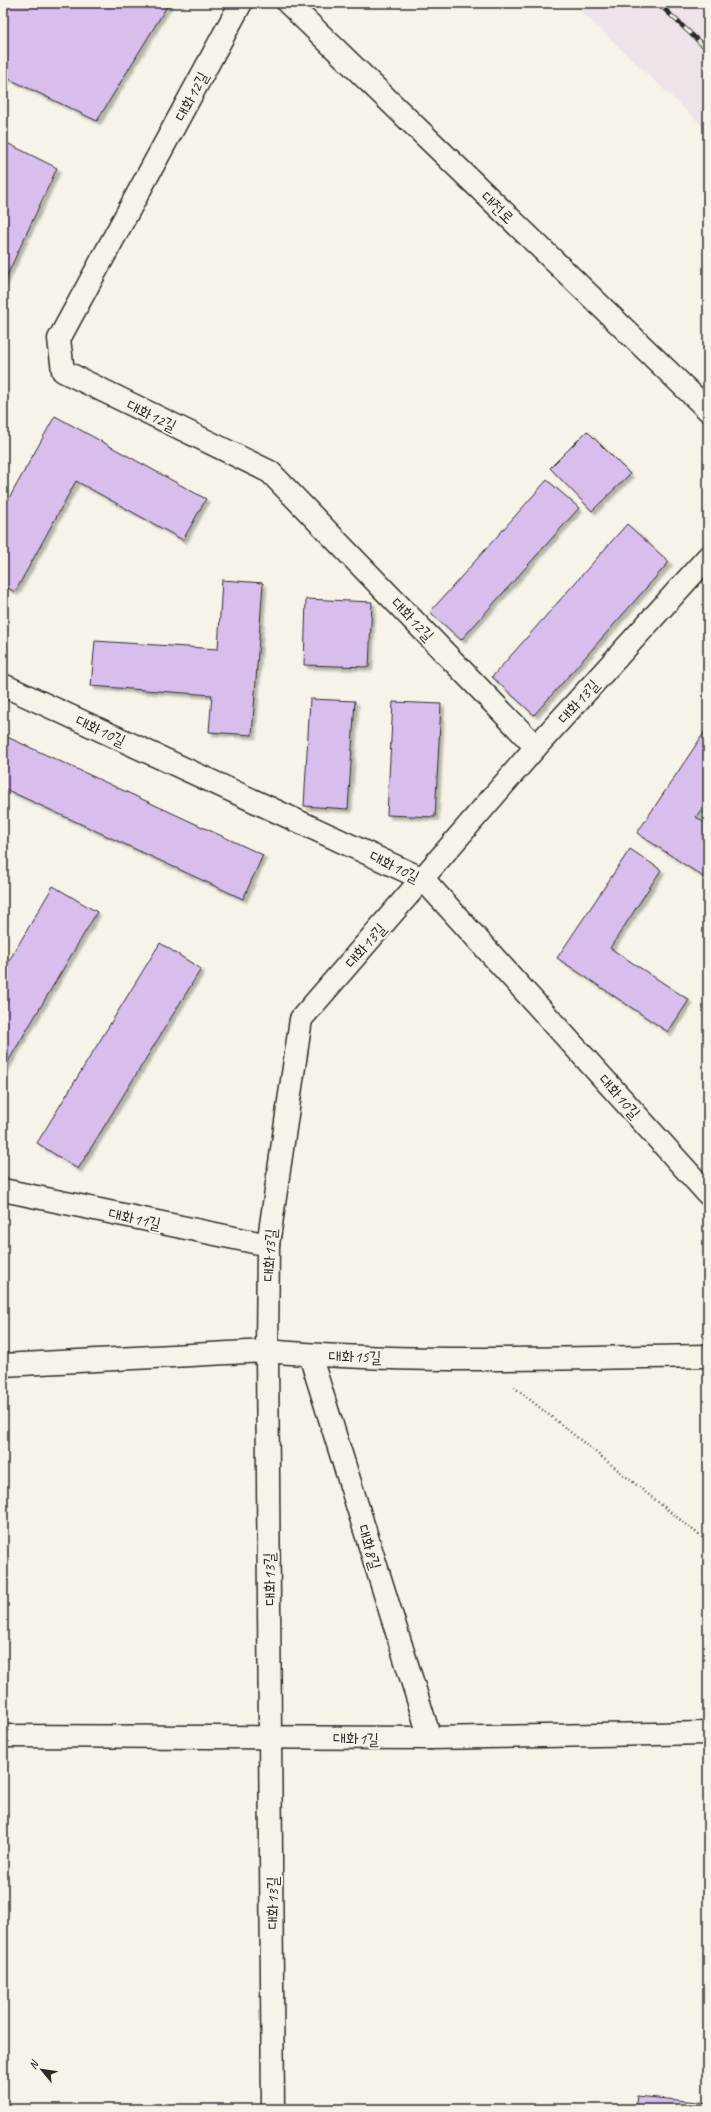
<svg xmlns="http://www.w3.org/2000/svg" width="711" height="2112" font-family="Caveat,'Poor Story',sans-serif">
<defs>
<filter id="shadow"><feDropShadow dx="3.5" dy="3.5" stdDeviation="1" flood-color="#0004"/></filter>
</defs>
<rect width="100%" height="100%" fill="#f7f3e8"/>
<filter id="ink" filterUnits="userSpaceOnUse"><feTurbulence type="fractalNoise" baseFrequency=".025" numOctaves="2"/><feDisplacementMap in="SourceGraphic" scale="8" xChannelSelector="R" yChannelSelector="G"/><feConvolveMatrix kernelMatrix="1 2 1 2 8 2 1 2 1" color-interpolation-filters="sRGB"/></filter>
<g filter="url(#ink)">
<!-- built -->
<polygon fill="#eee3ea" points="572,3 708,3 708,131"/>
<!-- building -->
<g fill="#d8beed" stroke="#2b2b2b" filter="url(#shadow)">
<polygon points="3,3 169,3 97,121 3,76"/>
<polygon points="3,141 57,168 3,284"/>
<polygon points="55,416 206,499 183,540 76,481 15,592 3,585 3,509"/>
<polygon points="587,431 630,474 592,511 550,468"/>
<polygon points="547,480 579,508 461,640 430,612"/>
<polygon points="627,524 669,562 534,715 492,677"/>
<polygon points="222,580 263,583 252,735 209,732 212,695 91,686 95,641 218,649"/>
<polygon points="306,599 372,602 369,667 304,665"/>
<polygon points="310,699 355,701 348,809 304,806"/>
<polygon points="393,702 441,704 435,817 387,815"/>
<polygon points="708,727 708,799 696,817 708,825 708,880 637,833"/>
<polygon points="3,735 263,855 243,899 3,788"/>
<polygon points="630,849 661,870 610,948 689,1000 668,1032 557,958"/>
<polygon points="53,886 97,912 3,1070 3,971"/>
<polygon points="160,943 201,969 78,1169 37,1143"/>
<polygon points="637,2096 708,2103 708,2109 635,2109"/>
</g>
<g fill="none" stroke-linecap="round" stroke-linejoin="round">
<defs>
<g id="minor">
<polyline points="241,3 59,339 63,371 270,472 536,747"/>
<polyline points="3,685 423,879 708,1194"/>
<polyline points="3,1190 268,1245"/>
<polyline points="310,1355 430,1738"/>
<path d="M3 1365 267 1351C413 1364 561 1358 708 1356"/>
<polyline points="3,1736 430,1738 708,1733"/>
<polyline points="273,2109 267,1351 268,1245 301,1019 536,747 708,557"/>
</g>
<polyline id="major" points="288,3 708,410"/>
</defs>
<!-- minor casing -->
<use href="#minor" stroke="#2b2b2b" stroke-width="25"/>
<!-- major casing -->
<use href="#major" stroke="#2b2b2b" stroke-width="25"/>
<!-- path -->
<polyline stroke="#2b2b2b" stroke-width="2.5" stroke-dasharray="1 3" stroke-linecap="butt" points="514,1387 708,1542"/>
<!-- minor -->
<use href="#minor" stroke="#f7f3e8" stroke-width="22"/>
<!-- major -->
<use href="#major" stroke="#f7f3e8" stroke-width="22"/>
<defs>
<polyline id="rail" points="658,3 708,50"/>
</defs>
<!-- rail casing -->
<use href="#rail" stroke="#2b2b2b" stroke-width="4.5"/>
<!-- rail -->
<use href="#rail" stroke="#f7f3e8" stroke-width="3" stroke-dasharray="9" stroke-linecap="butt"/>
</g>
</g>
<g text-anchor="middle" stroke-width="4" stroke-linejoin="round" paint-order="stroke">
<!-- street labels -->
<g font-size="16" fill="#2b2b2b" stroke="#f7f3e8">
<text transform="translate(191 96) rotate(-62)" y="6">대화12길</text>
<text transform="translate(498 207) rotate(44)" y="6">대전로</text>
<text transform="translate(152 415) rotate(26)" y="6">대화12길</text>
<text transform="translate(413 619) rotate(46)" y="6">대화12길</text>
<text transform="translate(578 701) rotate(-48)" y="6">대화13길</text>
<text transform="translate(101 730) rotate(25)" y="6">대화10길</text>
<text transform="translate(395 866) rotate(26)" y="6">대화10길</text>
<text transform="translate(365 945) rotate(-49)" y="6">대화13길</text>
<text transform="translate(620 1096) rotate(48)" y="6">대화10길</text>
<text transform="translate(135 1218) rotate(12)" y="6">대화11길</text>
<text transform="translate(269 1255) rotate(-87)" y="6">대화13길</text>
<text transform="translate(355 1356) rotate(1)" y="6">대화15길</text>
<text transform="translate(370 1547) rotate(73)" y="6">대화8길</text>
<text transform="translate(269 1579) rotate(-91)" y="6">대화13길</text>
<text transform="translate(356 1738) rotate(1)" y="6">대화1길</text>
<text transform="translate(272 1903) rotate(-90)" y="6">대화13길</text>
</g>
</g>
<!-- margin -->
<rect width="711" height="2112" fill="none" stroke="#f7f3e8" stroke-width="16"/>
<rect x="8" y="8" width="695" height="2096" fill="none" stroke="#2b2b2b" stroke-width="1.5" filter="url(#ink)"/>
<!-- north arrow -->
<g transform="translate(42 2070) rotate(299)" stroke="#f7f3e8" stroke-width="3" paint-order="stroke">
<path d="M0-3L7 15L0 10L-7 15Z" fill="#2b2b2b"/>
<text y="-6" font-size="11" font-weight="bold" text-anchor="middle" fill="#2b2b2b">N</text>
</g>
</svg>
